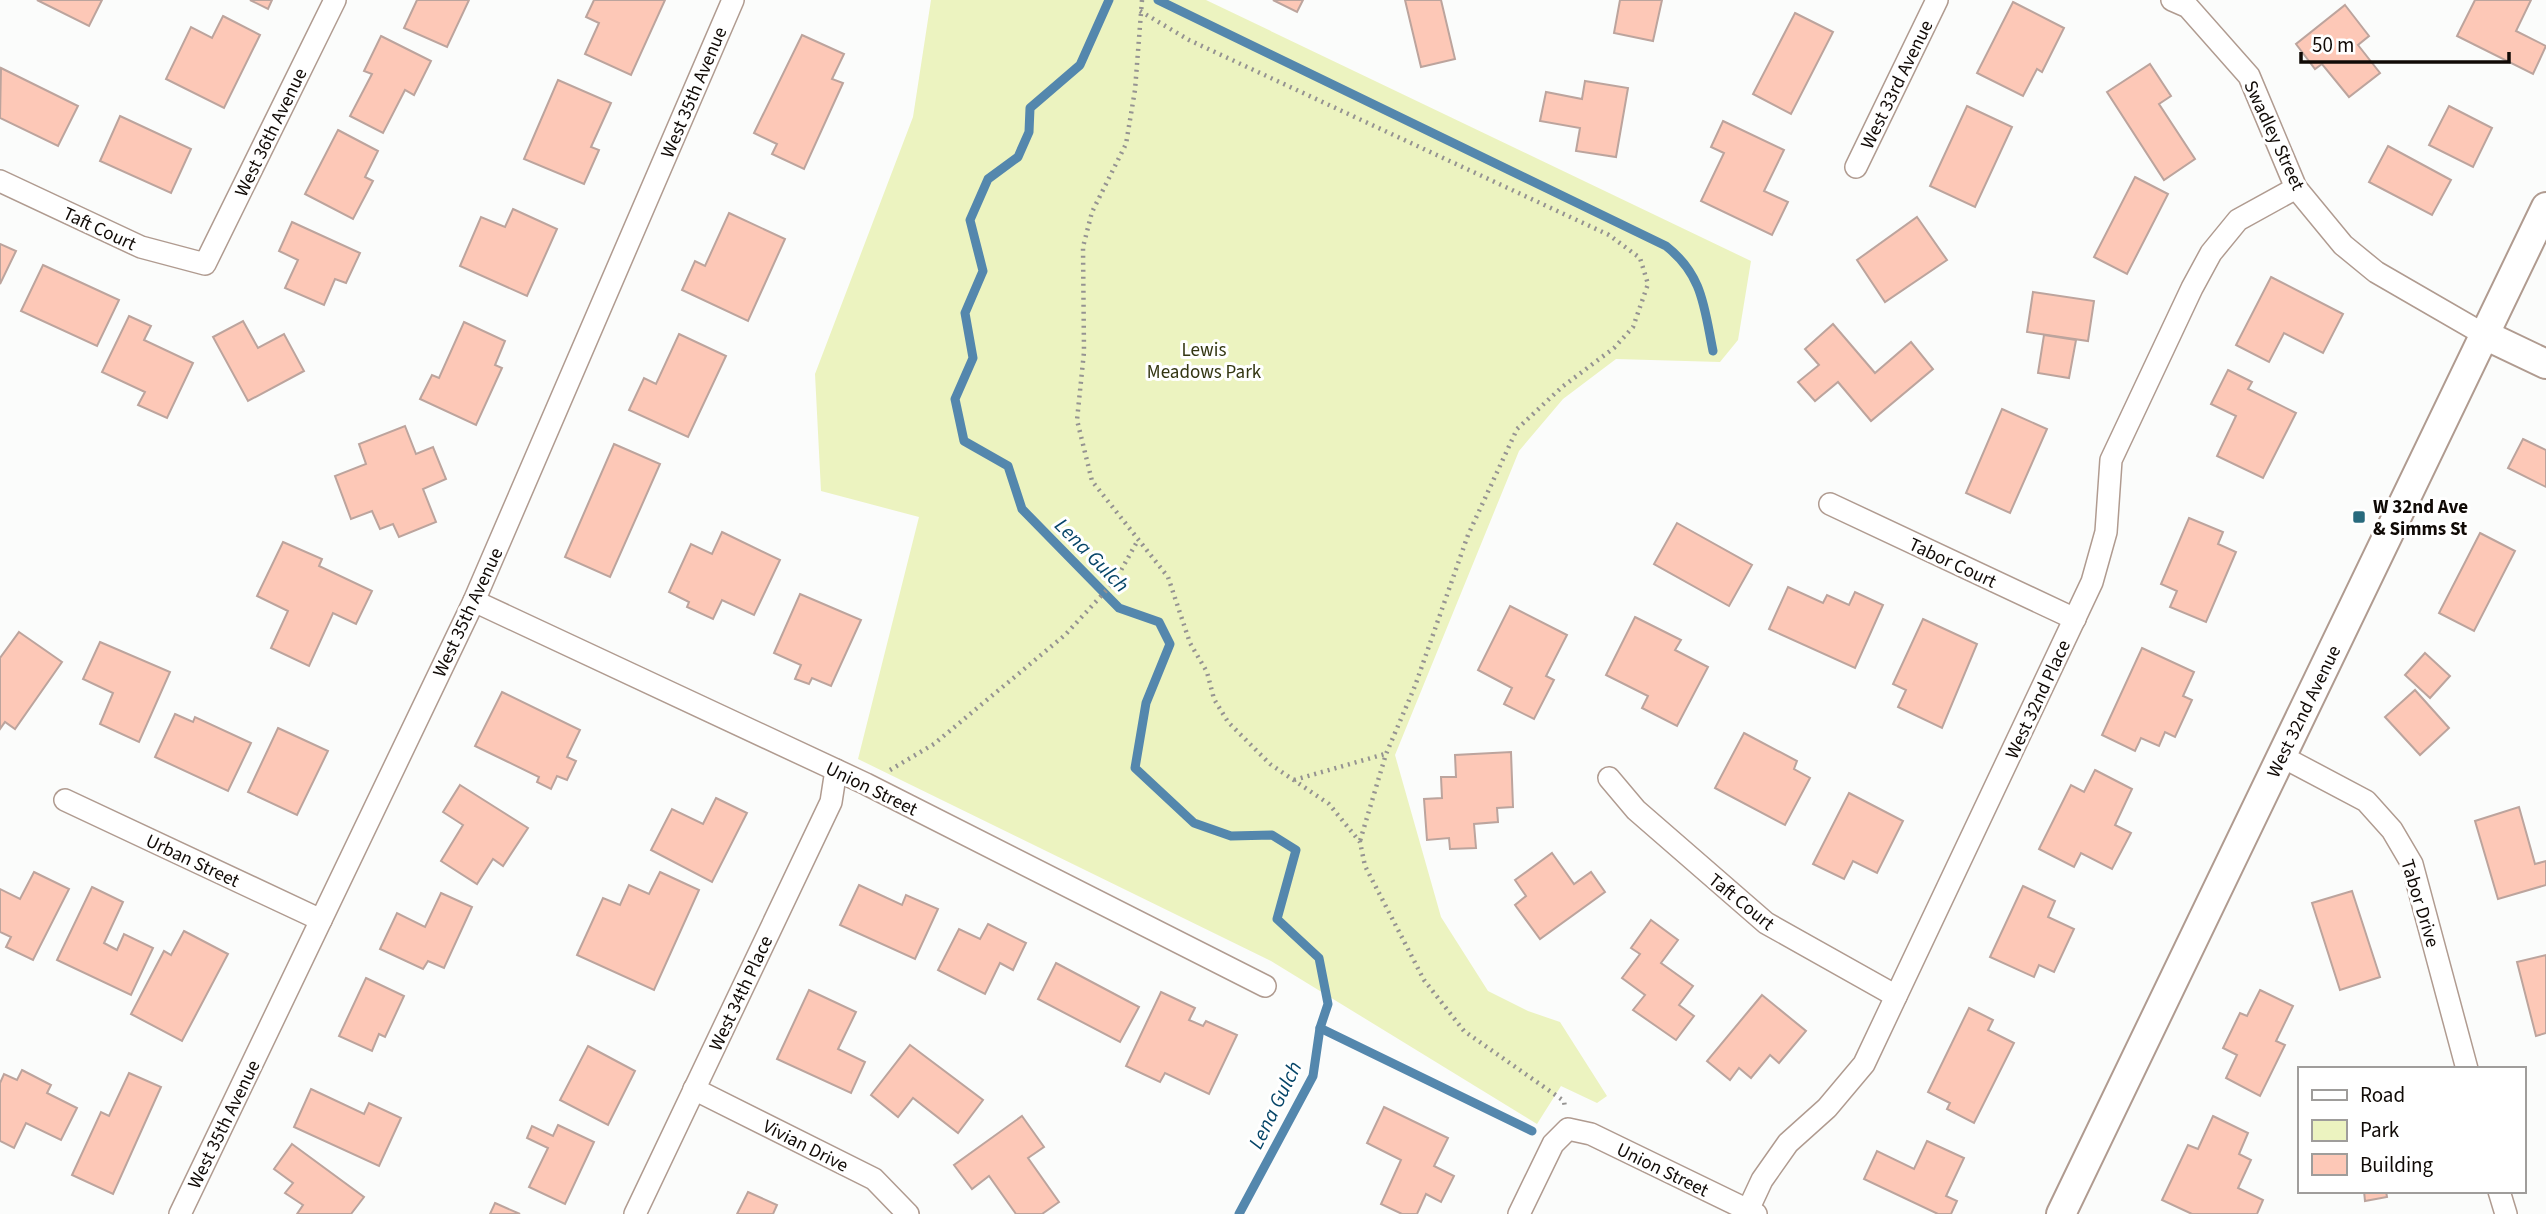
<svg xmlns="http://www.w3.org/2000/svg" width="2546" height="1214" font-family="'Source Sans 3',sans-serif">
<rect width="100%" height="100%" fill="#fbfcfb"/>
<!-- green -->
<polygon fill="#ecf3c0" points="931,0 1206,0 1751,261 1738,340 1720,362 1616,359 1563,399 1519,451 1395,755 1441,917 1488,991 1528,1011 1560,1022 1607,1096 1597,1103 1561,1086 1537,1124 1271,961 858,759 919,517 821,491 815,374 913,117"/>
<g fill="none" stroke-linecap="round" stroke-linejoin="round">
<!-- stream -->
<g stroke="#5487ad" stroke-width="9">
<polyline points="1109,0 1080,65 1030,108 1029,132 1018,157 988,179 970,220 983,271 965,313 973,358 955,399 964,441 1008,466 1022,509 1119,608 1159,622 1170,644 1146,703 1135,768 1194,823 1231,836 1272,835 1296,850 1277,919 1319,958 1328,1004 1320,1028 1313,1076 1239,1214"/>
<path d="M1158 0 1666 246C1703 275 1704 307 1713 351"/>
<polyline points="1320,1028 1532,1131"/>
</g>
</g>
<!-- building -->
<g fill="#fdc8b7" stroke="#bca49d" stroke-width="2">
<polygon points="37,0 102,0 89,26"/>
<polygon points="250,0 272,0 268,9"/>
<polygon points="417,0 469,0 447,47 404,28"/>
<polygon points="594,0 665,0 631,75 585,54 599,23 586,17"/>
<polygon points="1273,0 1303,0 1297,12"/>
<polygon points="1405,0 1441,0 1455,59 1421,67"/>
<polygon points="1620,0 1662,0 1653,41 1614,33"/>
<polygon points="2475,0 2531,0 2516,31 2546,46 2533,74 2457,36"/>
<polygon points="2013,2 2064,28 2042,72 2037,69 2023,96 1977,73"/>
<polygon points="2345,5 2369,36 2358,45 2380,73 2349,97 2322,64 2315,69 2296,44"/>
<polygon points="1795,13 1833,32 1791,114 1753,94"/>
<polygon points="223,16 260,35 224,108 166,79 191,27 212,38"/>
<polygon points="802,35 844,54 832,79 843,83 804,169 772,154 777,144 754,133"/>
<polygon points="381,36 431,61 414,95 405,90 383,133 350,116 372,74 364,71"/>
<polygon points="2150,64 2171,96 2159,104 2195,159 2164,180 2107,92"/>
<polygon points="1,68 78,106 58,146 0,118"/>
<polygon points="558,80 611,103 591,147 599,150 584,184 524,159"/>
<polygon points="1585,81 1628,88 1616,157 1576,151 1580,128 1540,121 1546,92 1582,99"/>
<polygon points="1967,106 2012,127 1975,207 1930,186"/>
<polygon points="2449,106 2492,128 2473,167 2429,145"/>
<polygon points="120,116 191,149 171,193 100,161"/>
<polygon points="1723,121 1784,150 1764,191 1788,202 1772,235 1701,201 1724,153 1711,147"/>
<polygon points="338,130 378,151 365,177 373,181 353,219 305,194"/>
<polygon points="2388,146 2451,180 2432,215 2369,182"/>
<polygon points="2135,177 2168,194 2127,274 2094,257"/>
<polygon points="513,209 557,229 527,296 460,266 481,217 505,227"/>
<polygon points="729,213 785,239 748,321 682,290 695,261 705,266"/>
<polygon points="1917,217 1947,260 1885,302 1857,260"/>
<polygon points="292,222 360,253 346,283 335,279 324,305 285,288 298,260 279,251"/>
<polygon points="0,244 16,251 0,284"/>
<polygon points="43,265 119,300 97,346 21,311"/>
<polygon points="2271,277 2343,314 2323,353 2284,333 2269,362 2236,345"/>
<polygon points="2033,292 2094,301 2088,341 2027,332"/>
<polygon points="129,316 151,326 144,340 193,363 167,418 138,405 145,392 102,372"/>
<polygon points="243,321 258,348 284,334 304,371 248,401 213,337"/>
<polygon points="464,322 505,341 495,365 502,368 476,425 420,399 432,375 439,378"/>
<polygon points="1833,324 1875,373 1911,342 1933,369 1871,421 1838,382 1815,401 1798,382 1819,365 1805,349"/>
<polygon points="679,334 726,356 688,437 629,410 644,378 656,384"/>
<polygon points="2044,335 2076,340 2069,378 2038,373"/>
<polygon points="2228,370 2252,382 2248,389 2296,413 2263,478 2217,456 2236,416 2211,404"/>
<polygon points="2002,409 2047,429 2010,513 1966,493"/>
<polygon points="405,426 416,454 433,447 446,479 423,489 436,522 399,537 393,524 380,529 372,511 351,519 335,476 366,464 359,444"/>
<polygon points="2523,439 2546,450 2546,487 2508,468"/>
<polygon points="614,444 660,464 610,577 565,557"/>
<polygon points="2189,518 2223,532 2218,544 2236,552 2206,622 2170,607 2177,591 2161,584"/>
<polygon points="1677,523 1752,565 1729,606 1654,564"/>
<polygon points="722,532 780,560 754,615 722,600 713,619 687,607 689,602 669,592 691,544 712,554"/>
<polygon points="2480,533 2515,551 2474,631 2439,613"/>
<polygon points="283,542 322,559 319,566 372,591 356,624 333,613 309,666 271,648 288,611 257,596"/>
<polygon points="1788,587 1823,603 1827,595 1849,605 1855,592 1883,605 1855,668 1769,629"/>
<polygon points="800,594 861,620 831,686 812,678 809,684 795,679 801,665 774,653"/>
<polygon points="1510,606 1567,635 1546,676 1554,680 1534,719 1504,704 1512,688 1478,670"/>
<polygon points="1635,617 1681,640 1675,650 1708,667 1677,726 1642,708 1648,696 1606,675"/>
<polygon points="1923,619 1977,644 1942,728 1898,707 1906,690 1893,684"/>
<polygon points="19,632 62,662 15,729 5,722 0,729 0,658"/>
<polygon points="100,642 170,672 139,742 100,724 113,693 83,679"/>
<polygon points="2142,648 2194,672 2183,696 2192,700 2175,737 2165,732 2159,746 2141,738 2135,751 2102,735"/>
<polygon points="2425,653 2450,676 2430,698 2405,675"/>
<polygon points="2415,690 2449,728 2420,755 2385,717"/>
<polygon points="502,692 580,730 567,757 576,761 567,780 557,776 551,789 537,782 539,777 475,746"/>
<polygon points="175,714 193,722 195,717 251,743 228,791 155,757"/>
<polygon points="278,728 328,751 297,815 248,792"/>
<polygon points="1744,733 1797,761 1794,769 1810,778 1785,825 1715,788"/>
<polygon points="1511,752 1513,807 1497,808 1498,822 1474,824 1476,848 1450,849 1449,838 1427,840 1424,799 1442,798 1441,777 1456,777 1455,755"/>
<polygon points="2095,770 2132,789 2115,825 2131,833 2112,869 2081,853 2074,867 2039,849 2071,785 2084,792"/>
<polygon points="460,785 528,828 503,866 493,859 477,884 441,861 463,825 443,812"/>
<polygon points="1849,793 1903,821 1877,873 1853,861 1844,879 1813,864"/>
<polygon points="716,798 747,813 712,882 651,850 672,809 703,824"/>
<polygon points="2519,807 2535,864 2546,861 2546,885 2498,899 2475,821"/>
<polygon points="1552,853 1574,884 1591,872 1605,892 1540,939 1515,905 1526,896 1515,880"/>
<polygon points="34,872 69,889 33,960 6,947 11,937 0,932 0,889 20,899"/>
<polygon points="660,872 699,890 654,990 577,955 603,898 620,905 629,885 649,894"/>
<polygon points="859,885 902,905 906,895 938,909 915,959 840,925"/>
<polygon points="2023,886 2055,901 2048,917 2074,929 2054,972 2039,965 2034,977 1990,957"/>
<polygon points="92,887 123,902 104,943 117,950 124,934 153,948 131,995 57,960"/>
<polygon points="2352,891 2380,977 2340,990 2312,903"/>
<polygon points="441,893 472,907 444,968 428,961 423,969 380,949 397,913 425,927"/>
<polygon points="1651,920 1678,940 1661,963 1693,986 1679,1005 1694,1016 1676,1040 1633,1010 1645,995 1622,978 1640,954 1631,948"/>
<polygon points="988,924 1026,943 1013,970 1000,963 985,994 938,970 959,929 980,939"/>
<polygon points="184,931 228,954 182,1041 131,1014 164,951 171,955"/>
<polygon points="2546,955 2546,1033 2536,1036 2517,962"/>
<polygon points="1056,963 1139,1007 1120,1042 1038,999"/>
<polygon points="366,978 404,996 385,1037 379,1034 372,1051 339,1036"/>
<polygon points="809,990 856,1012 838,1049 865,1062 851,1093 777,1059"/>
<polygon points="2260,990 2293,1006 2276,1041 2285,1045 2260,1096 2226,1078 2237,1055 2223,1048 2240,1013 2247,1016"/>
<polygon points="1161,992 1195,1008 1189,1020 1203,1026 1206,1021 1237,1035 1209,1094 1165,1073 1160,1082 1126,1066"/>
<polygon points="1762,995 1806,1031 1779,1063 1770,1055 1751,1078 1739,1068 1730,1080 1707,1061"/>
<polygon points="1969,1008 1993,1020 1988,1030 2014,1043 1974,1123 1947,1109 1950,1103 1928,1092"/>
<polygon points="910,1045 983,1100 958,1133 913,1098 898,1117 871,1095"/>
<polygon points="588,1046 635,1071 608,1125 560,1100"/>
<polygon points="22,1070 51,1085 47,1093 77,1108 61,1140 26,1123 14,1148 0,1141 0,1083 4,1074 17,1080"/>
<polygon points="129,1073 161,1087 113,1194 72,1175 101,1112 109,1116"/>
<polygon points="311,1089 364,1114 369,1103 401,1118 379,1166 294,1127"/>
<polygon points="1384,1107 1448,1138 1434,1166 1454,1176 1441,1202 1426,1194 1417,1214 1402,1214 1381,1204 1401,1160 1367,1143"/>
<polygon points="1022,1116 1044,1147 1028,1158 1059,1202 1042,1214 1016,1214 989,1176 972,1189 954,1165"/>
<polygon points="2213,1116 2248,1133 2239,1154 2251,1160 2238,1188 2263,1200 2257,1214 2192,1214 2162,1200 2188,1145 2198,1149"/>
<polygon points="558,1125 594,1142 565,1204 529,1187 548,1148 527,1138 532,1126 553,1136"/>
<polygon points="1927,1141 1964,1158 1946,1196 1957,1201 1951,1214 1938,1214 1864,1179 1877,1151 1914,1169"/>
<polygon points="292,1144 364,1197 351,1214 297,1214 303,1205 285,1193 293,1183 274,1169"/>
<polygon points="2364,1191 2386,1191 2387,1197 2365,1201"/>
<polygon points="748,1192 777,1205 773,1214 737,1214"/>
<polygon points="495,1203 520,1214 490,1214"/>
</g>
<g fill="none" stroke-linecap="round" stroke-linejoin="round">
<defs>
<g id="minor">
<polyline points="2172,0 2188,7 2249,76 2296,188 2343,245 2376,272 2485,335"/>
<polyline points="1856,167 1937,0"/>
<polyline points="0,181 141,247 205,264 335,0"/>
<polyline points="1830,504 2075,619"/>
<polyline points="474,601 866,784 1265,986"/>
<polyline points="2281,756 2366,801 2392,830 2412,864 2467,1069"/>
<polyline points="1609,778 1636,810 1766,923 1896,996"/>
<polyline points="65,800 321,920"/>
<polyline points="694,1089 874,1179 908,1214"/>
<polyline points="2499,1191 2506,1214"/>
<polyline points="1748,1210 1762,1180 1788,1143 1827,1108 1864,1064 2092,582 2106,532 2111,460 2192,288 2211,253 2238,220 2296,188"/>
<polyline points="180,1214 474,601 733,0"/>
<polyline points="635,1214 831,802 836,770"/>
<polyline points="1519,1214 1553,1144 1568,1129 1591,1134 1756,1214"/>
</g>
<g id="tertiary">
<polyline points="2485,335 2546,364"/>
<polyline points="2061,1214 2546,207"/>
</g>
</defs>
<!-- minor casing -->
<use href="#minor" stroke="#b09b90" stroke-width="24"/>
<!-- tertiary casing -->
<use href="#tertiary" stroke="#b09b90" stroke-width="32"/>
<!-- path -->
<g stroke="#959391" stroke-width="4.5" stroke-dasharray="2 5" stroke-linecap="butt">
<polyline points="1142,0 1135,90 1126,144 1092,212 1083,247 1084,352 1077,420 1092,481 1168,577 1190,643 1207,672 1214,699 1228,722 1270,764 1329,804 1360,842 1365,866 1424,980 1464,1031 1564,1101 1565,1108"/>
<polyline points="1140,11 1189,40 1609,235 1640,258 1648,284 1633,327 1614,348 1562,387 1517,429 1468,535 1415,686 1386,754 1360,841"/>
<polyline points="890,770 934,744 1065,635 1115,581 1138,540"/>
<polyline points="1294,780 1385,754"/>
</g>
<!-- minor -->
<use href="#minor" stroke="#fff" stroke-width="21"/>
<!-- tertiary -->
<use href="#tertiary" stroke="#fff" stroke-width="28"/>
</g>
<!-- markers -->
<rect fill="#286a7d" stroke="#fff" stroke-width="2.5" x="2352" y="510" width="14" height="14" rx="3.5"/>
<g text-anchor="middle" stroke-width="6" stroke-linejoin="round" paint-order="stroke">
<!-- street labels -->
<g font-size="19" fill="#100a06" stroke="#fff">
<text transform="translate(1896 84) rotate(-64)" y="7">West 33rd Avenue</text>
<text transform="translate(693 92) rotate(-67)" y="7">West 35th Avenue</text>
<text transform="translate(270 132) rotate(-64)" y="7">West 36th Avenue</text>
<text transform="translate(2275 135) rotate(65)" y="7">Swadley Street</text>
<text transform="translate(100 228) rotate(25)" y="7">Taft Court</text>
<text transform="translate(1953 562) rotate(25)" y="7">Tabor Court</text>
<text transform="translate(467 612) rotate(-65)" y="7">West 35th Avenue</text>
<text transform="translate(2037 699) rotate(-65)" y="7">West 32nd Place</text>
<text transform="translate(2303 711) rotate(-64)" y="7">West 32nd Avenue</text>
<text transform="translate(872 788) rotate(26)" y="7">Union Street</text>
<text transform="translate(193 860) rotate(25)" y="7">Urban Street</text>
<text transform="translate(1742 901) rotate(39)" y="7">Taft Court</text>
<text transform="translate(2421 903) rotate(73)" y="7">Tabor Drive</text>
<text transform="translate(740 993) rotate(-65)" y="7">West 34th Place</text>
<text transform="translate(223 1124) rotate(-64)" y="7">West 35th Avenue</text>
<text transform="translate(806 1145) rotate(27)" y="7">Vivian Drive</text>
<text transform="translate(1663 1169) rotate(26)" y="7">Union Street</text>
</g>
<!-- park labels -->
<g font-size="19" fill="#333612" stroke="#fff">
<text x="1204" y="356">Lewis<tspan x="1204" dy="22">Meadows Park</tspan></text>
</g>
<!-- poi labels -->
<g font-size="19" font-weight="bold" fill="#100a06" stroke="#fff" text-anchor="start">
<text x="2373" y="513">W 32nd Ave<tspan x="2373" dy="22">&amp; Simms St</tspan></text>
</g>
<!-- water labels -->
<g font-size="21" font-style="italic" fill="#064568" stroke="#fff">
<text transform="translate(1092 555) rotate(45)" y="7">Lena Gulch</text>
<text transform="translate(1275 1105) rotate(-64)" y="7">Lena Gulch</text>
</g>
</g>
<!-- legend -->
<rect x="2298" y="1067" width="228" height="126" fill="#ffffff" stroke="#9f9d9b" stroke-width="2"/>
<rect x="2312" y="1090" width="35" height="10" fill="#ffffff" stroke="#9f9d9b" stroke-width="2"/>
<text x="2360" y="1102" font-size="21" fill="#100a06">Road</text>
<rect x="2312" y="1120" width="35" height="21" fill="#ecf3c0" stroke="#9f9d9b" stroke-width="2"/>
<text x="2360" y="1137" font-size="21" fill="#100a06">Park</text>
<rect x="2312" y="1154" width="35" height="21" fill="#fdc8b7" stroke="#9f9d9b" stroke-width="2"/>
<text x="2360" y="1172" font-size="21" fill="#100a06">Building</text>
<!-- scale -->
<path d="M2301 52v10h208v-10" fill="none" stroke="#100a06" stroke-width="3.5"/>
<text x="2312" y="52" font-size="21" fill="#100a06" stroke="#ffffff" stroke-width="5" paint-order="stroke">50 m</text>
</svg>
